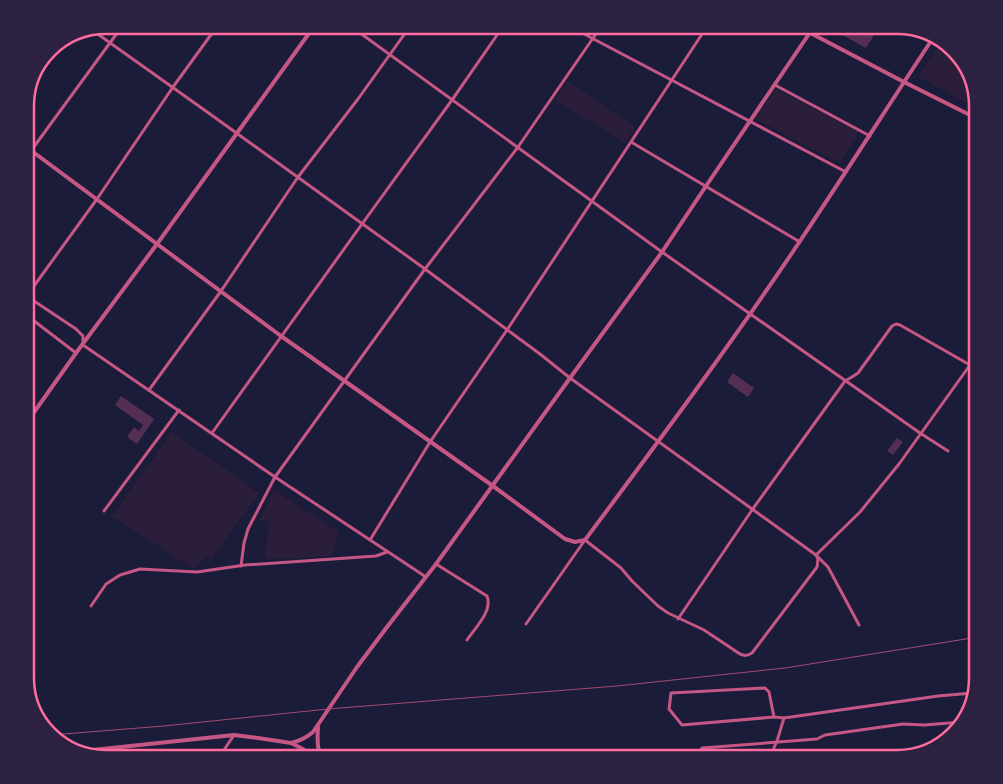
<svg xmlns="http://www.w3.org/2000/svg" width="1003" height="784" font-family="Lato,sans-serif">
<rect width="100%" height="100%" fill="#1b1b3a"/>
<!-- green -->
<g fill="#2a1e3b">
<polygon points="942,41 950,45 970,70 978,109 918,77"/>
<polygon points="567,81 635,127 625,143 555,100"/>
<polygon points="776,89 859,132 840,163 755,119"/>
<polygon points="172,432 259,493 212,558 206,556 194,569 112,516"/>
<polygon points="274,490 339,532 331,556 265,559 269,522 259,520"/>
</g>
<!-- building -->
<g fill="#542f53">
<polygon points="824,25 844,25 863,36 868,27 876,32 866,48"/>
<polygon points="733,373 754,388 748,397 727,382"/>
<polygon points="121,396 154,419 137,444 127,437 134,427 139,431 143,425 115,405"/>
<polygon points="897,438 903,442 893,455 887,451"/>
</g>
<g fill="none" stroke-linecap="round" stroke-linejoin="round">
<!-- minor -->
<g stroke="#c65784" stroke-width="3">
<polyline points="349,25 662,252 920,433 948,451"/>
<polyline points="567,25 846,172"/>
<polyline points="92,30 210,114 425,269 540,354 570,378 816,555 828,567 859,625"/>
<polyline points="775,85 870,136"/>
<polyline points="631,142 800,242"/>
<polyline points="25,159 123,25"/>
<polyline points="25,295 76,329 83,336 83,345 275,477 426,577"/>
<polyline points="26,297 97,199 173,87 218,25"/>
<polyline points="25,314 76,353"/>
<polyline points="149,390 221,291 298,177 358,99 411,25"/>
<polyline points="212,433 362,224 452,100 504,25"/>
<polyline points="104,511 179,410"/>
<polyline points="370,540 430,442 507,330 708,25"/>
<path d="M436 564 487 596C493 611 475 628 467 640"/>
<polyline points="241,566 244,543 248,529 275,477 425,269 518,147 602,25"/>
<polyline points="91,606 106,584 120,575 140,569 197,572 245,565 376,556 387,552"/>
<polyline points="678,619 752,510 845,381 852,377 858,373 892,326 896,324 900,325 970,365"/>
<path d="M526 624 585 540 621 568 632 581 658 606 668 613 704 630 740 654C745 656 747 656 752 653L817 567 818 559 816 555 860 512 899 464 970 365 978 352"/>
<polyline points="774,717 769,692 765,688 671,693 669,709 682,725 774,717 784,718 938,696 973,693"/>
<polyline points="218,759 234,735"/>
<polyline points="697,759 702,748 817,739 825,735 903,724 924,725 962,722"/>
<polyline points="769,759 777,741 784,718"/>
</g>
<!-- tertiary -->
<g stroke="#c65784" stroke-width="4">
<polyline points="795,25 904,82 978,119"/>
<path d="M25 146 281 336 493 486 565 539 575 542 585 540C658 442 732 343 800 241 845 174 888 106 933 38"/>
<polyline points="25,425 76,353 157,244 315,25"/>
<path d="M318 727C317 738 317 748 321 759"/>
<path d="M291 743C300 741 306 738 313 732L357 667 387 627 436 564 485 496 570 378 662 252 706 186 815 25"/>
<polyline points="83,751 234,735 258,738 291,743 301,748 317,759"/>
</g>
<!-- rail -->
<polyline stroke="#a44b75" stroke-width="1" points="51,735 164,726 328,709 617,686 785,668 978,637"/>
</g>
<!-- crop -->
<path d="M0 0H1003V784H0ZM106 34H897A72 72 0 0 1 969 106V678A72 72 0 0 1 897 750H106A72 72 0 0 1 34 678V106A72 72 0 0 1 106 34Z" fill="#2d2142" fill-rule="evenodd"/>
<path fill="none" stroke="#ff6b9d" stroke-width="2.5" d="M106 34H897A72 72 0 0 1 969 106V678A72 72 0 0 1 897 750H106A72 72 0 0 1 34 678V106A72 72 0 0 1 106 34Z"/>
</svg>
